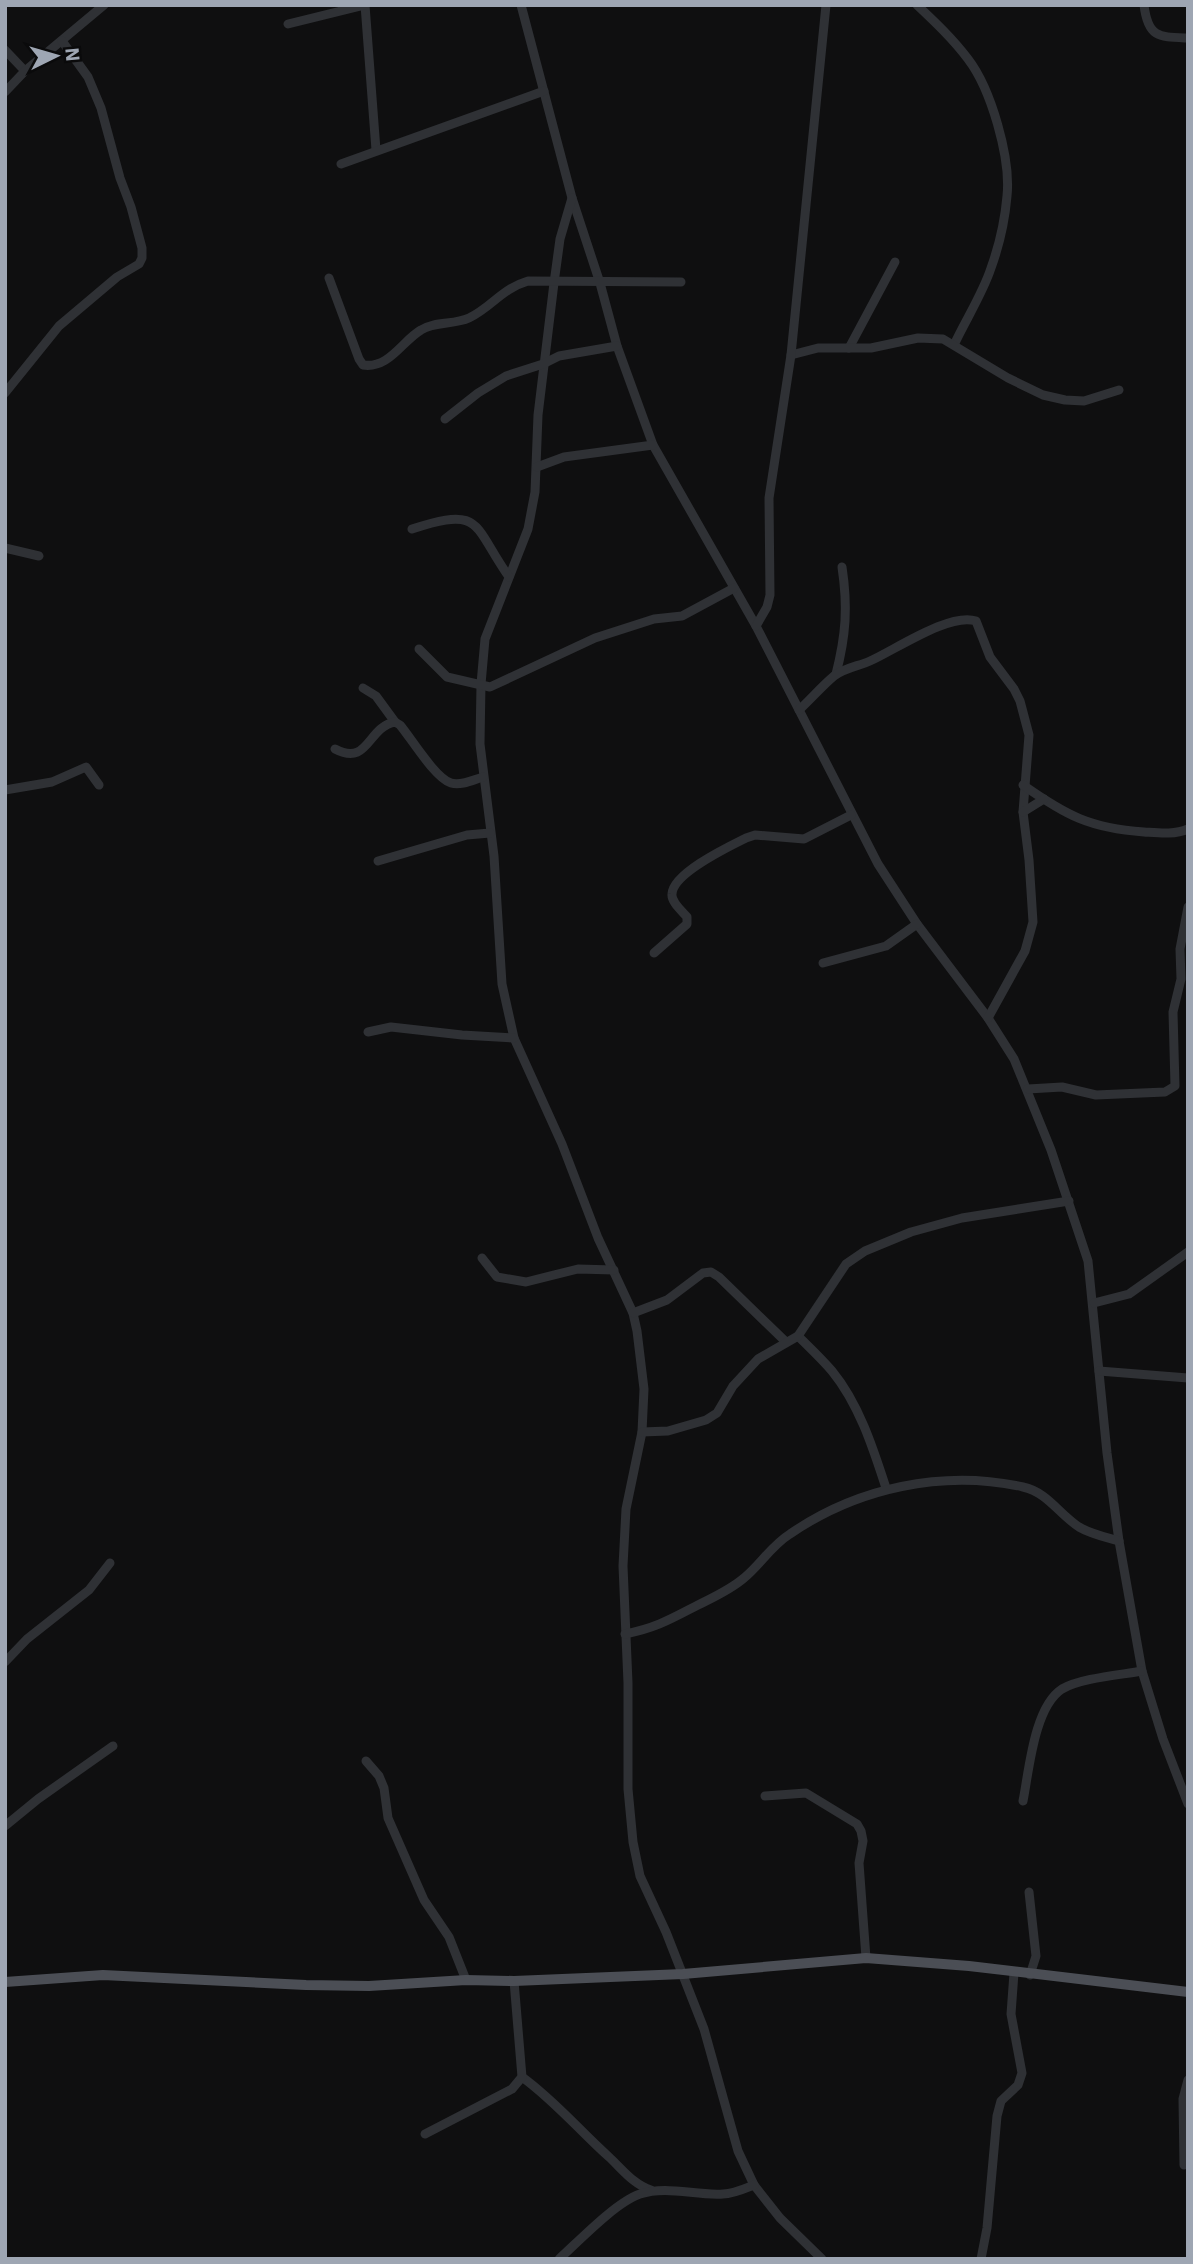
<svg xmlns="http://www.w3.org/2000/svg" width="1193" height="2264" font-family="'IBM Plex Sans',sans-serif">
<rect width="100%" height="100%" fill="#0f0f10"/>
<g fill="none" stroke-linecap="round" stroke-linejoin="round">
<!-- minor -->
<g stroke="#2f3135" stroke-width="9">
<polyline points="365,5 376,150"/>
<polyline points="521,5 572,198 600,283 617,346 653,445 756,626 878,864 917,924 988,1018 1014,1059 1051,1150 1088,1261 1107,1453 1119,1541 1142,1671 1163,1739 1188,1804"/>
<path d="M917 5C935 22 953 39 968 59 991 89 1011 158 1007 196 1005 219 999 246 991 268 983 293 965 321 954 345"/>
<path d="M1144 5C1148 38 1159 37 1188 38"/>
<polyline points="288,24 365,5"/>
<polyline points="5,50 25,71"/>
<polyline points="5,92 25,71 104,5"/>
<polyline points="341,164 544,91"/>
<polyline points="572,198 560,239 554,283 538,415 535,492 528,529 485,639 481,684 480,744 494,856 502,984 514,1038 562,1144 598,1238 633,1313 637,1331 644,1389 642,1432 626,1509 623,1566 628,1683 628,1789 633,1842 640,1876 666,1932 704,2029 738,2151 754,2185 780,2218 822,2259"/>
<path d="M329 278 359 359 363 365C389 369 402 341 421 330 435 321 454 325 469 318 492 307 501 289 528 281L681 282"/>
<polyline points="849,348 895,262"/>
<polyline points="791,355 818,348 871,348 918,338 943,339 1008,378 1043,395 1065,400 1084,401 1119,390"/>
<polyline points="5,393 59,326 117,277 139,264 142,258 142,248 131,207 120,178 101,108 88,77 62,41"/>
<polyline points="445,419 478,393 506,376 543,364 559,356 617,346"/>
<polyline points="537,467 564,457 653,445"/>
<path d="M412 529C483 506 472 524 509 577"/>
<polyline points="5,548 39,556"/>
<polyline points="756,626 767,607 770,595 769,498 791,355 826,5"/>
<polyline points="419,649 447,677 490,687 595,638 654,619 682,616 734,588"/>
<path d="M836 674C846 635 848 607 842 567"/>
<polyline points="363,688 376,696 395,722"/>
<path d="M799 710C811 699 822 686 834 676 844 668 859 666 870 661 895 650 950 612 976 621L990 657 1014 689 1020 701 1029 735 1023 812 1029 860 1033 922 1025 951 988 1018"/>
<path d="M335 749C369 767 367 727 395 722L400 725C411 738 435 778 451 783 461 786 473 780 483 777"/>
<path d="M1023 785C1067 816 1090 828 1144 832 1159 833 1174 835 1188 829"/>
<polyline points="5,790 52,782 86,767 99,785"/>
<polyline points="1023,812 1044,799"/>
<polyline points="378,861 467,835 490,833"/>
<path d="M654 953 687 924V917C682 911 671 902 672 894 673 873 728 847 746 838L755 835 804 839 851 815"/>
<polyline points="823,963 886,946 917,924"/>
<polyline points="368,1032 391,1027 462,1035 514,1038"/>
<polyline points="1028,1089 1062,1087 1096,1095 1165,1092 1175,1086 1173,1012 1181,979 1180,949 1188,907"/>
<polyline points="482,1258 497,1277 526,1282 578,1269 614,1270"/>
<polyline points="1094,1303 1129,1294 1188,1252"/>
<polyline points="633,1313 667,1300 703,1273 711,1272 719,1277 786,1342"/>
<path d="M798 1336C809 1347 821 1358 832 1371 859 1404 873 1448 886 1488"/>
<polyline points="1099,1371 1188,1378"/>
<polyline points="642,1432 668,1431 706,1420 717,1413 733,1386 758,1359 798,1336 846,1264 865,1251 911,1232 962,1218 1069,1201"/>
<path d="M625 1634C656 1628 671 1619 698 1605 714 1597 730 1590 744 1578 760 1565 772 1545 790 1534 857 1488 943 1469 1023 1487 1047 1492 1059 1514 1079 1527 1091 1534 1105 1537 1119 1541"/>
<polyline points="5,1662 27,1639 89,1590 110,1563"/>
<polyline points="366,1761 379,1776 384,1788 388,1818 424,1900 449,1937 466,1980"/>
<polyline points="765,1796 806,1793 857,1824 861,1831 863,1841 859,1863 866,1958"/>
<path d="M1023 1801C1029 1771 1034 1707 1062 1689 1081 1678 1120 1675 1142 1671"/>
<polyline points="5,1826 38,1799 113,1746"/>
<polyline points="1029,1892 1036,1956 1030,1975"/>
<path d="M522 2077C554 2100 580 2131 609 2157 622 2169 634 2185 651 2190"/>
<polyline points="425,2134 512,2089 522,2077 514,1981"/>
<polyline points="1184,2165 1183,2099 1188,2080"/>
<path d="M559 2259C579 2241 616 2202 640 2194 667 2185 696 2196 723 2194 733 2194 744 2189 754 2185"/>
<polyline points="981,2259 987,2228 997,2116 1001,2101 1018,2085 1022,2073 1011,2014 1014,1973"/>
</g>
<!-- major -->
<polyline stroke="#4b4e55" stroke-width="10" points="5,1982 103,1975 306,1985 369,1986 466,1980 514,1981 683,1974 866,1958 969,1966 1188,1992"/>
</g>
<!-- border -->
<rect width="1193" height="2264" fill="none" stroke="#9ea6b3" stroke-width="14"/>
<!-- north arrow -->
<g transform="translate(56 56) rotate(85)" stroke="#0a0a0b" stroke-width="5" paint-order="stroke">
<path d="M0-5L12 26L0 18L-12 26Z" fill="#9ea6b3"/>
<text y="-10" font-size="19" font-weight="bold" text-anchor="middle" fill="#9ea6b3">N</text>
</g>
</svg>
